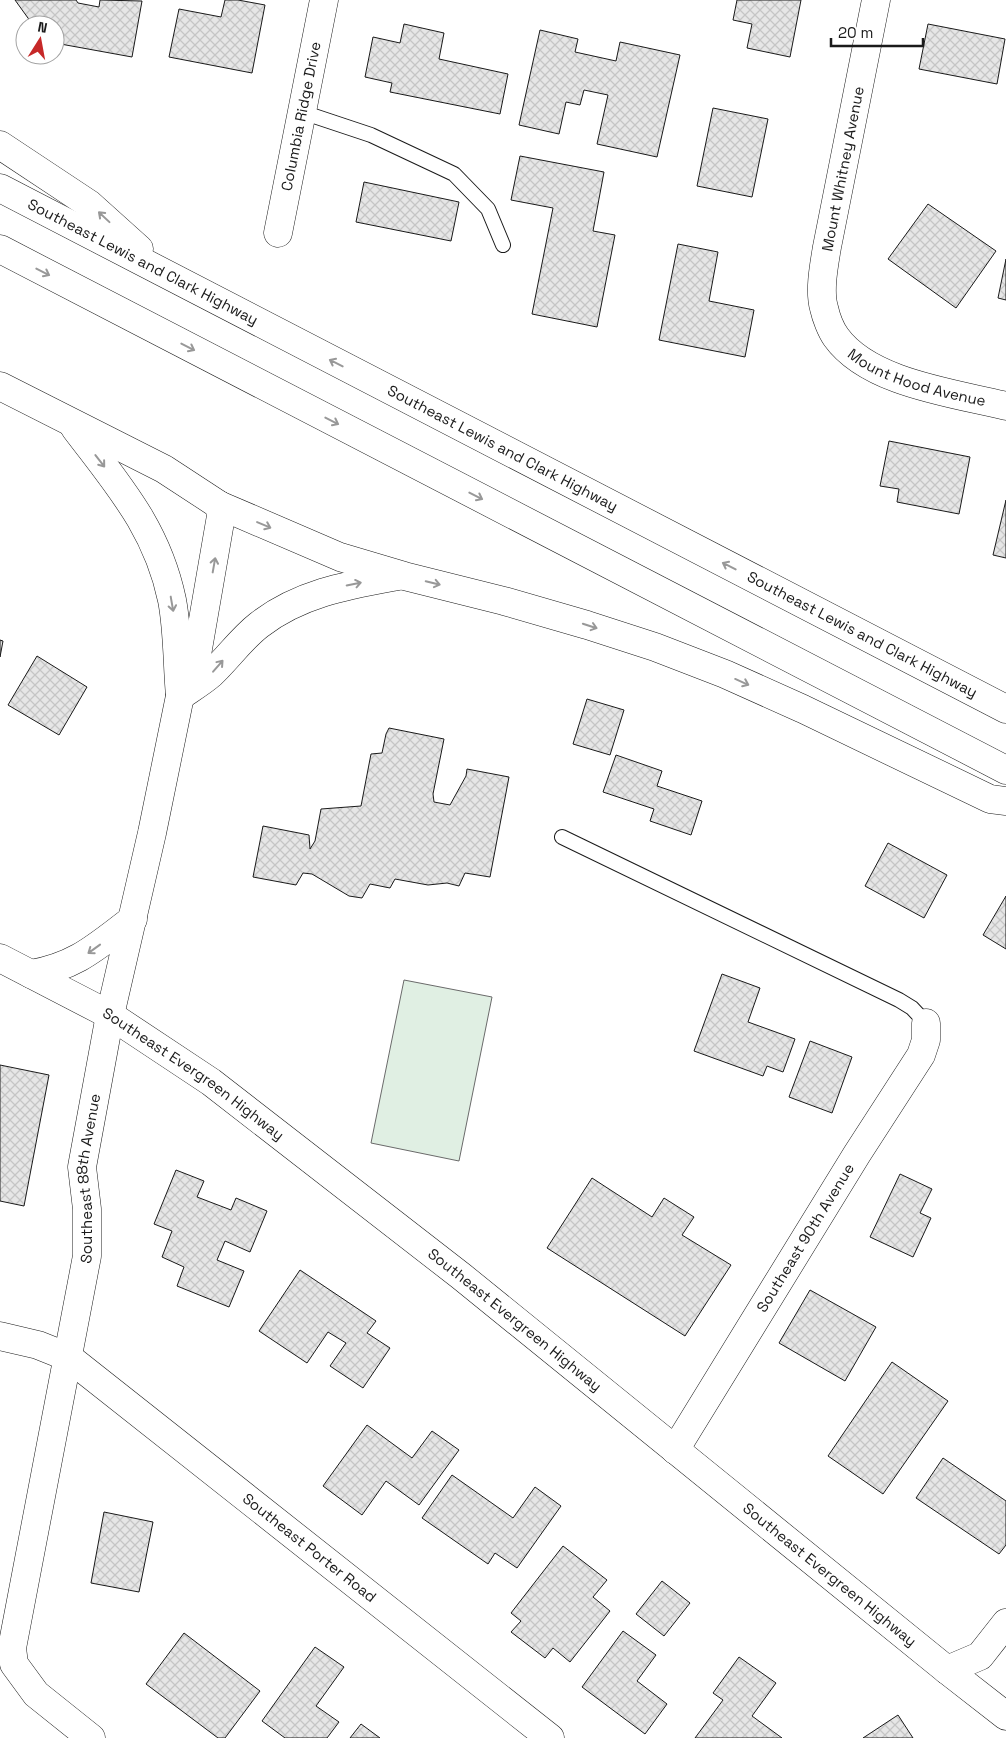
<svg xmlns="http://www.w3.org/2000/svg" width="1006" height="1738" font-family="'Space Grotesk',sans-serif">
<defs>
<pattern id="building-cross-hatch" width="8" height="8" patternUnits="userSpaceOnUse" patternTransform="scale(1.25)"><rect width="8" height="8" fill="#e6e6e6"/><path d="M0 0l8 8M0 8l8-8" fill="none" stroke="#c5c5c5"/></pattern>
</defs>
<rect width="100%" height="100%" fill="#fff"/>
<!-- grass -->
<polygon fill="#e0efe3" stroke="#6a6a6a" points="404,980 492,997 459,1161 371,1143"/>
<!-- building -->
<g fill="url(#building-cross-hatch)" stroke="#1a1a1a">
<polygon points="15,0 76,0 78,3 99,7 100,0 142,1 132,57 55,43 55,25 33,25"/>
<polygon points="225,0 238,0 265,5 252,73 169,57 179,9 221,17"/>
<polygon points="737,0 801,0 790,57 747,48 752,24 733,20"/>
<polygon points="404,24 444,33 439,59 508,74 500,114 390,92 392,83 365,77 373,37 400,43"/>
<polygon points="928,24 1005,39 997,84 919,69"/>
<polygon points="540,30 578,39 575,52 616,61 620,42 680,55 657,157 597,144 608,95 584,90 580,105 566,102 559,134 519,125"/>
<polygon points="713,108 768,119 752,197 697,186"/>
<polygon points="520,156 604,172 593,231 615,235 597,327 532,314 553,208 511,200"/>
<polygon points="364,182 459,202 451,241 356,222"/>
<polygon points="928,204 996,251 956,308 888,259"/>
<polygon points="678,244 718,252 709,301 754,310 745,357 659,340"/>
<polygon points="1006,259 1006,300 998,298"/>
<polygon points="889,441 970,457 959,514 897,502 899,489 880,486"/>
<polygon points="1006,500 1006,558 993,555"/>
<polygon points="0,640 3,641 0,657"/>
<polygon points="37,656 87,687 59,735 8,705"/>
<polygon points="587,699 624,710 610,755 573,744"/>
<polygon points="389,728 444,739 433,794 434,802 450,805 466,776 467,769 509,777 490,877 465,873 459,886 447,883 428,885 395,879 390,888 370,884 362,898 349,896 312,874 303,873 296,885 253,877 263,826 309,835 310,849 315,841 321,809 361,806 371,754 382,753 386,734"/>
<polygon points="616,755 662,771 657,786 702,801 691,835 650,821 654,809 603,792"/>
<polygon points="888,843 947,875 924,918 865,886"/>
<polygon points="1006,896 1006,949 983,935"/>
<polygon points="722,974 760,988 748,1022 795,1039 783,1072 767,1066 763,1076 694,1051"/>
<polygon points="810,1041 852,1057 832,1113 789,1097"/>
<polygon points="0,1065 49,1075 24,1206 0,1201"/>
<polygon points="176,1170 204,1181 197,1197 231,1210 236,1198 267,1211 250,1252 225,1241 217,1260 244,1271 229,1307 177,1286 184,1267 162,1257 172,1231 154,1224"/>
<polygon points="900,1174 932,1189 920,1213 931,1218 913,1257 870,1237"/>
<polygon points="592,1178 652,1217 664,1198 694,1217 682,1235 731,1265 685,1336 547,1248"/>
<polygon points="300,1270 376,1321 367,1333 390,1348 363,1388 330,1366 346,1343 328,1332 307,1363 259,1331"/>
<polygon points="810,1290 876,1327 845,1381 779,1343"/>
<polygon points="892,1362 948,1401 883,1494 828,1456"/>
<polygon points="367,1425 412,1458 432,1431 459,1450 419,1505 386,1481 362,1515 323,1486"/>
<polygon points="943,1458 1006,1501 1006,1545 999,1554 916,1498"/>
<polygon points="452,1475 513,1518 535,1487 561,1506 517,1568 495,1553 488,1564 422,1518"/>
<polygon points="104,1512 153,1522 139,1592 91,1583"/>
<polygon points="563,1546 607,1580 593,1597 610,1611 570,1662 553,1648 545,1658 511,1632 521,1621 511,1613"/>
<polygon points="662,1581 690,1603 664,1636 636,1614"/>
<polygon points="623,1631 656,1655 637,1681 667,1704 645,1734 582,1687"/>
<polygon points="184,1633 260,1691 225,1738 218,1738 146,1684"/>
<polygon points="315,1647 344,1667 316,1706 339,1722 327,1738 285,1738 262,1721"/>
<polygon points="739,1657 776,1683 752,1716 782,1738 695,1738 723,1700 713,1693"/>
<polygon points="898,1715 913,1738 863,1738"/>
<polygon points="361,1724 380,1738 350,1738"/>
</g>
<g fill="none" stroke-linecap="round" stroke-linejoin="round">
<defs>
<g id="lane">
<polyline points="302,112 371,135 454,174 488,209 503,245"/>
<polyline points="562,837 899,1000 912,1008 926,1023"/>
</g>
<g id="street">
<path id="s1" d="M278 233 324 0"/>
<path id="s2" d="M0 1336 38 1345 68 1357 550 1738"/>
<path id="s3" d="M675 1450 857 1154 921 1055 926 1040V1023"/>
<polyline points="947,1670 980,1656 1006,1623"/>
<path id="s4" d="M91 1738 36 1694 14 1664 12 1648 87 1256V1209L82 1167 110 1015"/>
</g>
<g id="secondary">
<path id="s5" d="M876 0 827 247C824 265 819 291 824 308 826 317 831 330 836 337 869 383 953 393 1006 406"/>
<polyline points="0,386 164,469 219,505 221,516 195,666 180,696 152,833 110,1015"/>
<path d="M75 428C118 485 157 528 172 600 178 631 177 664 180 696"/>
<path id="s6" d="M0 958 110 1015 211 1082 461 1276 947 1670 1006 1716"/>
<path d="M31 974C77 966 97 946 133 919"/>
</g>
<g id="highway">
<polyline points="0,145 89,204 139,249"/>
<path id="s7" d="M0 188 1006 709"/>
<polyline points="0,249 1006,770"/>
<polyline points="219,505 340,557 404,576 504,601 587,625 655,647 725,674 803,709 990,799 1006,801"/>
<path d="M180 696C190 689 202 682 211 674 228 658 241 639 259 625 300 593 349 585 398 576"/>
</g>
</defs>
<!-- lane casing -->
<use href="#lane" stroke="#1a1a1a" stroke-width="16"/>
<!-- street casing -->
<use href="#street" stroke="#1a1a1a" stroke-width="29"/>
<!-- secondary casing -->
<use href="#secondary" stroke="#1a1a1a" stroke-width="29"/>
<!-- highway casing -->
<use href="#highway" stroke="#1a1a1a" stroke-width="29"/>
<!-- lane -->
<use href="#lane" stroke="#fff" stroke-width="14"/>
<!-- street -->
<use href="#street" stroke="#fff" stroke-width="28"/>
<!-- secondary -->
<use href="#secondary" stroke="#fff" stroke-width="28"/>
<!-- highway -->
<use href="#highway" stroke="#fff" stroke-width="28"/>
</g>
<!-- one-way arrows -->
<defs><path id="oneway-shaft" d="M-6 0H5M1.5-3L5.5 0L1.5 3" fill="none" stroke-width="1.6" stroke-linecap="round" stroke-linejoin="round" transform="scale(1.25)"/></defs>
<g stroke="#989898">
<use href="#oneway-shaft" transform="translate(104 217) rotate(-137)"/>
<use href="#oneway-shaft" transform="translate(43 272) rotate(27)"/>
<use href="#oneway-shaft" transform="translate(188 347) rotate(27)"/>
<use href="#oneway-shaft" transform="translate(336 363) rotate(-153)"/>
<use href="#oneway-shaft" transform="translate(332 421) rotate(27)"/>
<use href="#oneway-shaft" transform="translate(100 461) rotate(52)"/>
<use href="#oneway-shaft" transform="translate(476 496) rotate(27)"/>
<use href="#oneway-shaft" transform="translate(264 525) rotate(23)"/>
<use href="#oneway-shaft" transform="translate(214 565) rotate(-80)"/>
<use href="#oneway-shaft" transform="translate(729 566) rotate(-153)"/>
<use href="#oneway-shaft" transform="translate(433 583) rotate(14)"/>
<use href="#oneway-shaft" transform="translate(354 584) rotate(-11)"/>
<use href="#oneway-shaft" transform="translate(172 604) rotate(80)"/>
<use href="#oneway-shaft" transform="translate(590 626) rotate(18)"/>
<use href="#oneway-shaft" transform="translate(218 666) rotate(-49)"/>
<use href="#oneway-shaft" transform="translate(742 682) rotate(24)"/>
<use href="#oneway-shaft" transform="translate(94 949) rotate(144)"/>
</g>
<g text-anchor="middle" stroke-width="4" stroke-linejoin="round" paint-order="stroke">
<!-- street labels -->
<g font-size="15" fill="#1a1a1a" stroke="#fff">
<text dy="5" stroke="none"><textPath href="#s1" startOffset="119">Columbia Ridge Drive</textPath></text>
<text transform="translate(843 169) rotate(-79)" y="5">Mount Whitney Avenue</text>
<text dy="5" stroke="none"><textPath href="#s7" startOffset="161">Southeast Lewis and Clark Highway</textPath></text>
<text dy="5" stroke="none"><textPath href="#s5" startOffset="438">Mount Hood Avenue</textPath></text>
<text dy="5" stroke="none"><textPath href="#s7" startOffset="566">Southeast Lewis and Clark Highway</textPath></text>
<text dy="5" stroke="none"><textPath href="#s7" startOffset="971">Southeast Lewis and Clark Highway</textPath></text>
<text dy="5" stroke="none"><textPath href="#s6" startOffset="226">Southeast Evergreen Highway</textPath></text>
<text dy="5" stroke="none"><textPath href="#s4" startOffset="601">Southeast 88th Avenue</textPath></text>
<text dy="5" stroke="none"><textPath href="#s3" startOffset="249">Southeast 90th Avenue</textPath></text>
<text dy="5" stroke="none"><textPath href="#s6" startOffset="631">Southeast Evergreen Highway</textPath></text>
<text dy="5" stroke="none"><textPath href="#s2" startOffset="379">Southeast Porter Road</textPath></text>
<text dy="5" stroke="none"><textPath href="#s6" startOffset="1036">Southeast Evergreen Highway</textPath></text>
</g>
</g>
<!-- north arrow -->
<g transform="translate(40 40) rotate(11)"><circle r="24" fill="#ffffff" stroke="#a3a3a3"/>
<path d="M0-4L9 19L0 12L-9 19Z" fill="#c62828"/>
<text y="-8" font-size="14" font-weight="bold" text-anchor="middle" fill="#1a1a1a">N</text>
</g>
<!-- scale -->
<path d="M831 38v8h92v-8" fill="none" stroke="#1a1a1a" stroke-width="2.5"/>
<text x="838" y="38" font-size="15" fill="#1a1a1a" stroke="#ffffff" stroke-width="4" paint-order="stroke">20 m</text>
</svg>
